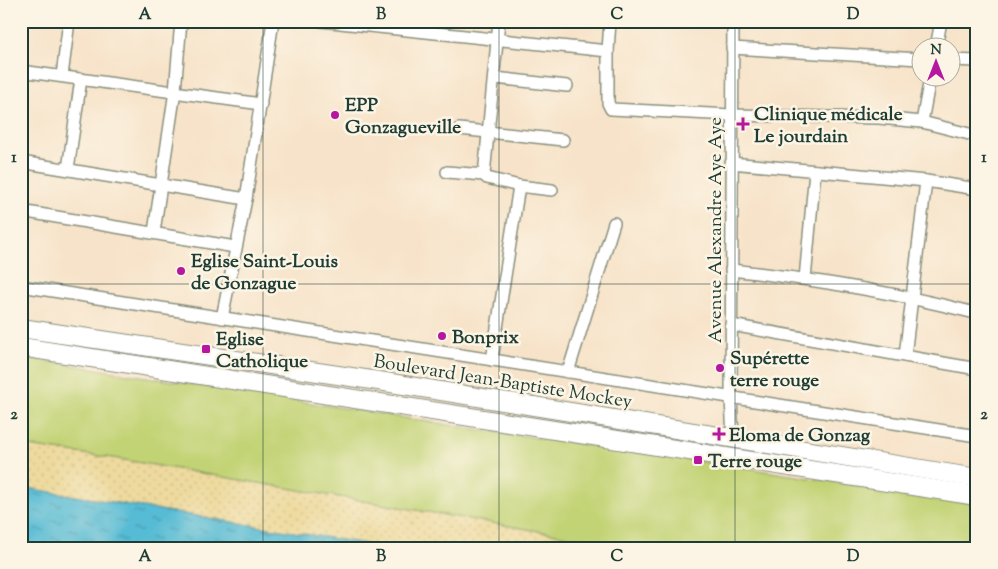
<svg xmlns="http://www.w3.org/2000/svg" width="998" height="569" font-family="'Sorts Mill Goudy',serif">
<defs>
<pattern id="sand-dots" width="8" height="8" patternUnits="userSpaceOnUse" patternTransform="scale(1.25)"><rect width="8" height="8" fill="#eeda9e"/><path d="M2 2h.1M6 6h.1" fill="none" stroke="#ccbc89" stroke-width="1.8" stroke-linecap="round"/></pattern>
<pattern id="water-ripples" width="26" height="14" patternUnits="userSpaceOnUse" patternTransform="scale(1.25)"><rect width="26" height="14" fill="#56bbd4"/><path d="M2 4q2-2 4 0t4 0M15 11q2-2 4 0t4 0" fill="none" stroke="#4799ad"/></pattern>
</defs>
<rect width="100%" height="100%" fill="#fcf5e5"/>
<filter id="ink" filterUnits="userSpaceOnUse"><feTurbulence type="fractalNoise" baseFrequency=".02" numOctaves="2"/><feDisplacementMap in="SourceGraphic" scale="10" xChannelSelector="R" yChannelSelector="G"/><feConvolveMatrix kernelMatrix="1 2 1 2 8 2 1 2 1" color-interpolation-filters="sRGB"/></filter>
<filter id="wash" filterUnits="userSpaceOnUse"><feTurbulence type="fractalNoise" baseFrequency=".0096" numOctaves="4" result="noise"/><feDisplacementMap in="SourceGraphic" scale="20" xChannelSelector="R" yChannelSelector="G"/><feGaussianBlur stdDeviation="1.12" result="paint"/><feColorMatrix in="noise" values="0 0 0 0 0 0 0 0 0 0 0 0 0 0 0 0 0 1.4 0 .05"/><feComposite in="paint" operator="in"/></filter>
<g filter="url(#wash)">
<rect width="100%" height="100%" fill="#f7e3c9"/>
<!-- sand -->
<polygon fill="url(#sand-dots)" stroke="#868c69" points="21,445 113,458 638,548 390,548 21,487"/>
<!-- park -->
<polygon fill="#c2d375" stroke="#708854" points="21,357 474,429 720,464 977,504 977,548 638,548 113,458 21,445"/>
<!-- water -->
<polygon fill="url(#water-ripples)" stroke="#3a7c84" points="21,487 390,548 21,548"/>
</g>
<g filter="url(#ink)">
<g fill="none" stroke-linecap="round" stroke-linejoin="round">
<defs>
<g id="minor">
<polyline points="321,21 608,51"/>
<polyline points="499,21 484,175 487,178 519,186 552,190"/>
<polyline points="610,21 608,51 608,103 611,109 731,115 879,118 922,122 977,136"/>
<polyline points="733,21 731,398 733,439"/>
<polyline points="732,48 920,59"/>
<polyline points="936,48 941,21"/>
<polyline points="950,60 977,61"/>
<polyline points="21,71 261,104"/>
<polyline points="62,76 69,21"/>
<polyline points="495,78 567,86"/>
<polyline points="922,122 930,78"/>
<polyline points="459,129 563,140"/>
<polyline points="21,162 246,199"/>
<polyline points="731,163 926,181 977,189"/>
<polyline points="68,169 81,79"/>
<polyline points="447,172 484,175"/>
<polyline points="21,211 235,247"/>
<polyline points="154,232 175,91 181,21"/>
<path d="M731 270C813 279 892 292 971 312"/>
<polyline points="805,279 815,171"/>
<polyline points="21,286 977,436"/>
<polyline points="222,318 246,199 273,21"/>
<polyline points="731,325 977,369"/>
<polyline points="905,356 926,181"/>
<polyline points="492,360 519,186"/>
<polyline points="568,372 614,223"/>
</g>
<g id="highway">
<polyline points="21,328 385,382 977,478"/>
<polyline points="21,347 977,496"/>
</g>
</defs>
<!-- minor casing -->
<use href="#minor" stroke="#8b907e" stroke-width="14"/>
<!-- highway casing -->
<use href="#highway" stroke="#8b907e" stroke-width="20"/>
<!-- minor -->
<use href="#minor" stroke="#fff" stroke-width="11"/>
<!-- highway -->
<use href="#highway" stroke="#fff" stroke-width="18"/>
</g>
</g>
<!-- grid -->
<path fill="none" stroke="#1f3d34" stroke-width="1" stroke-opacity="0.55" d="M263 21V548M499 21V548M735 21V548M21 284H977"/>
<!-- markers -->
<g fill="#b5179e" stroke="#fcf5e5" stroke-width="2">
<circle cx="335" cy="115" r="5"/>
<path d="M740.5 116.5h5v5h5v5h-5v5h-5v-5h-5v-5h5z"/>
<circle cx="181" cy="271" r="5"/>
<circle cx="442" cy="336" r="5"/>
<rect x="201" y="344" width="10" height="10" rx="2.5"/>
<circle cx="720" cy="368" r="5"/>
<path d="M716.5 426.5h5v5h5v5h-5v5h-5v-5h-5v-5h5z"/>
<rect x="693" y="455" width="10" height="10" rx="2.5"/>
</g>
<g text-anchor="middle" stroke-width="5" stroke-linejoin="round" paint-order="stroke">
<!-- poi labels -->
<g font-size="19" font-weight="bold" fill="#1f3d34" stroke="#fcf5e5" text-anchor="start">
<text x="345" y="111">EPP<tspan x="345" dy="22">Gonzagueville</tspan></text>
<text x="754" y="120">Clinique médicale<tspan x="754" dy="22">Le jourdain</tspan></text>
<text x="191" y="267">Eglise Saint-Louis<tspan x="191" dy="22">de Gonzague</tspan></text>
<text x="452" y="343">Bonprix</text>
<text x="216" y="345">Eglise<tspan x="216" dy="22">Catholique</tspan></text>
<text x="730" y="364">Supérette<tspan x="730" dy="22">terre rouge</tspan></text>
<text x="729" y="441">Eloma de Gonzag</text>
<text x="708" y="467">Terre rouge</text>
</g>
<!-- street labels -->
<g font-size="19" fill="#1f3d34" stroke="#fcf5e5">
<text transform="translate(714 230) rotate(-90)" y="7">Avenue Alexandre Aye Aye</text>
<text transform="translate(503 380) rotate(9)" y="7">Boulevard Jean-Baptiste Mockey</text>
</g>
</g>
<!-- margin -->
<rect width="998" height="569" fill="none" stroke="#fcf5e5" stroke-width="55"/>
<!-- north arrow -->
<g transform="translate(936 62)"><circle r="24" fill="#fcf5e5" stroke="#a4ab9e"/>
<path d="M0-4L9 19L0 12L-9 19Z" fill="#b5179e"/>
<text y="-8" font-size="14" font-weight="bold" text-anchor="middle" fill="#1f3d34">N</text>
</g>
<rect x="28" y="28" width="942" height="514" fill="none" stroke="#1f3d34" stroke-width="2"/>
<g font-size="16" text-anchor="middle" font-weight="bold" fill="#1f3d34">
<text x="145" y="19">A</text>
<text x="381" y="19">B</text>
<text x="617" y="19">C</text>
<text x="853" y="19">D</text>
<text x="14" y="162">1</text>
<text x="984" y="162">1</text>
<text x="14" y="419">2</text>
<text x="984" y="419">2</text>
<text x="145" y="561">A</text>
<text x="381" y="561">B</text>
<text x="617" y="561">C</text>
<text x="853" y="561">D</text>
</g>
</svg>
